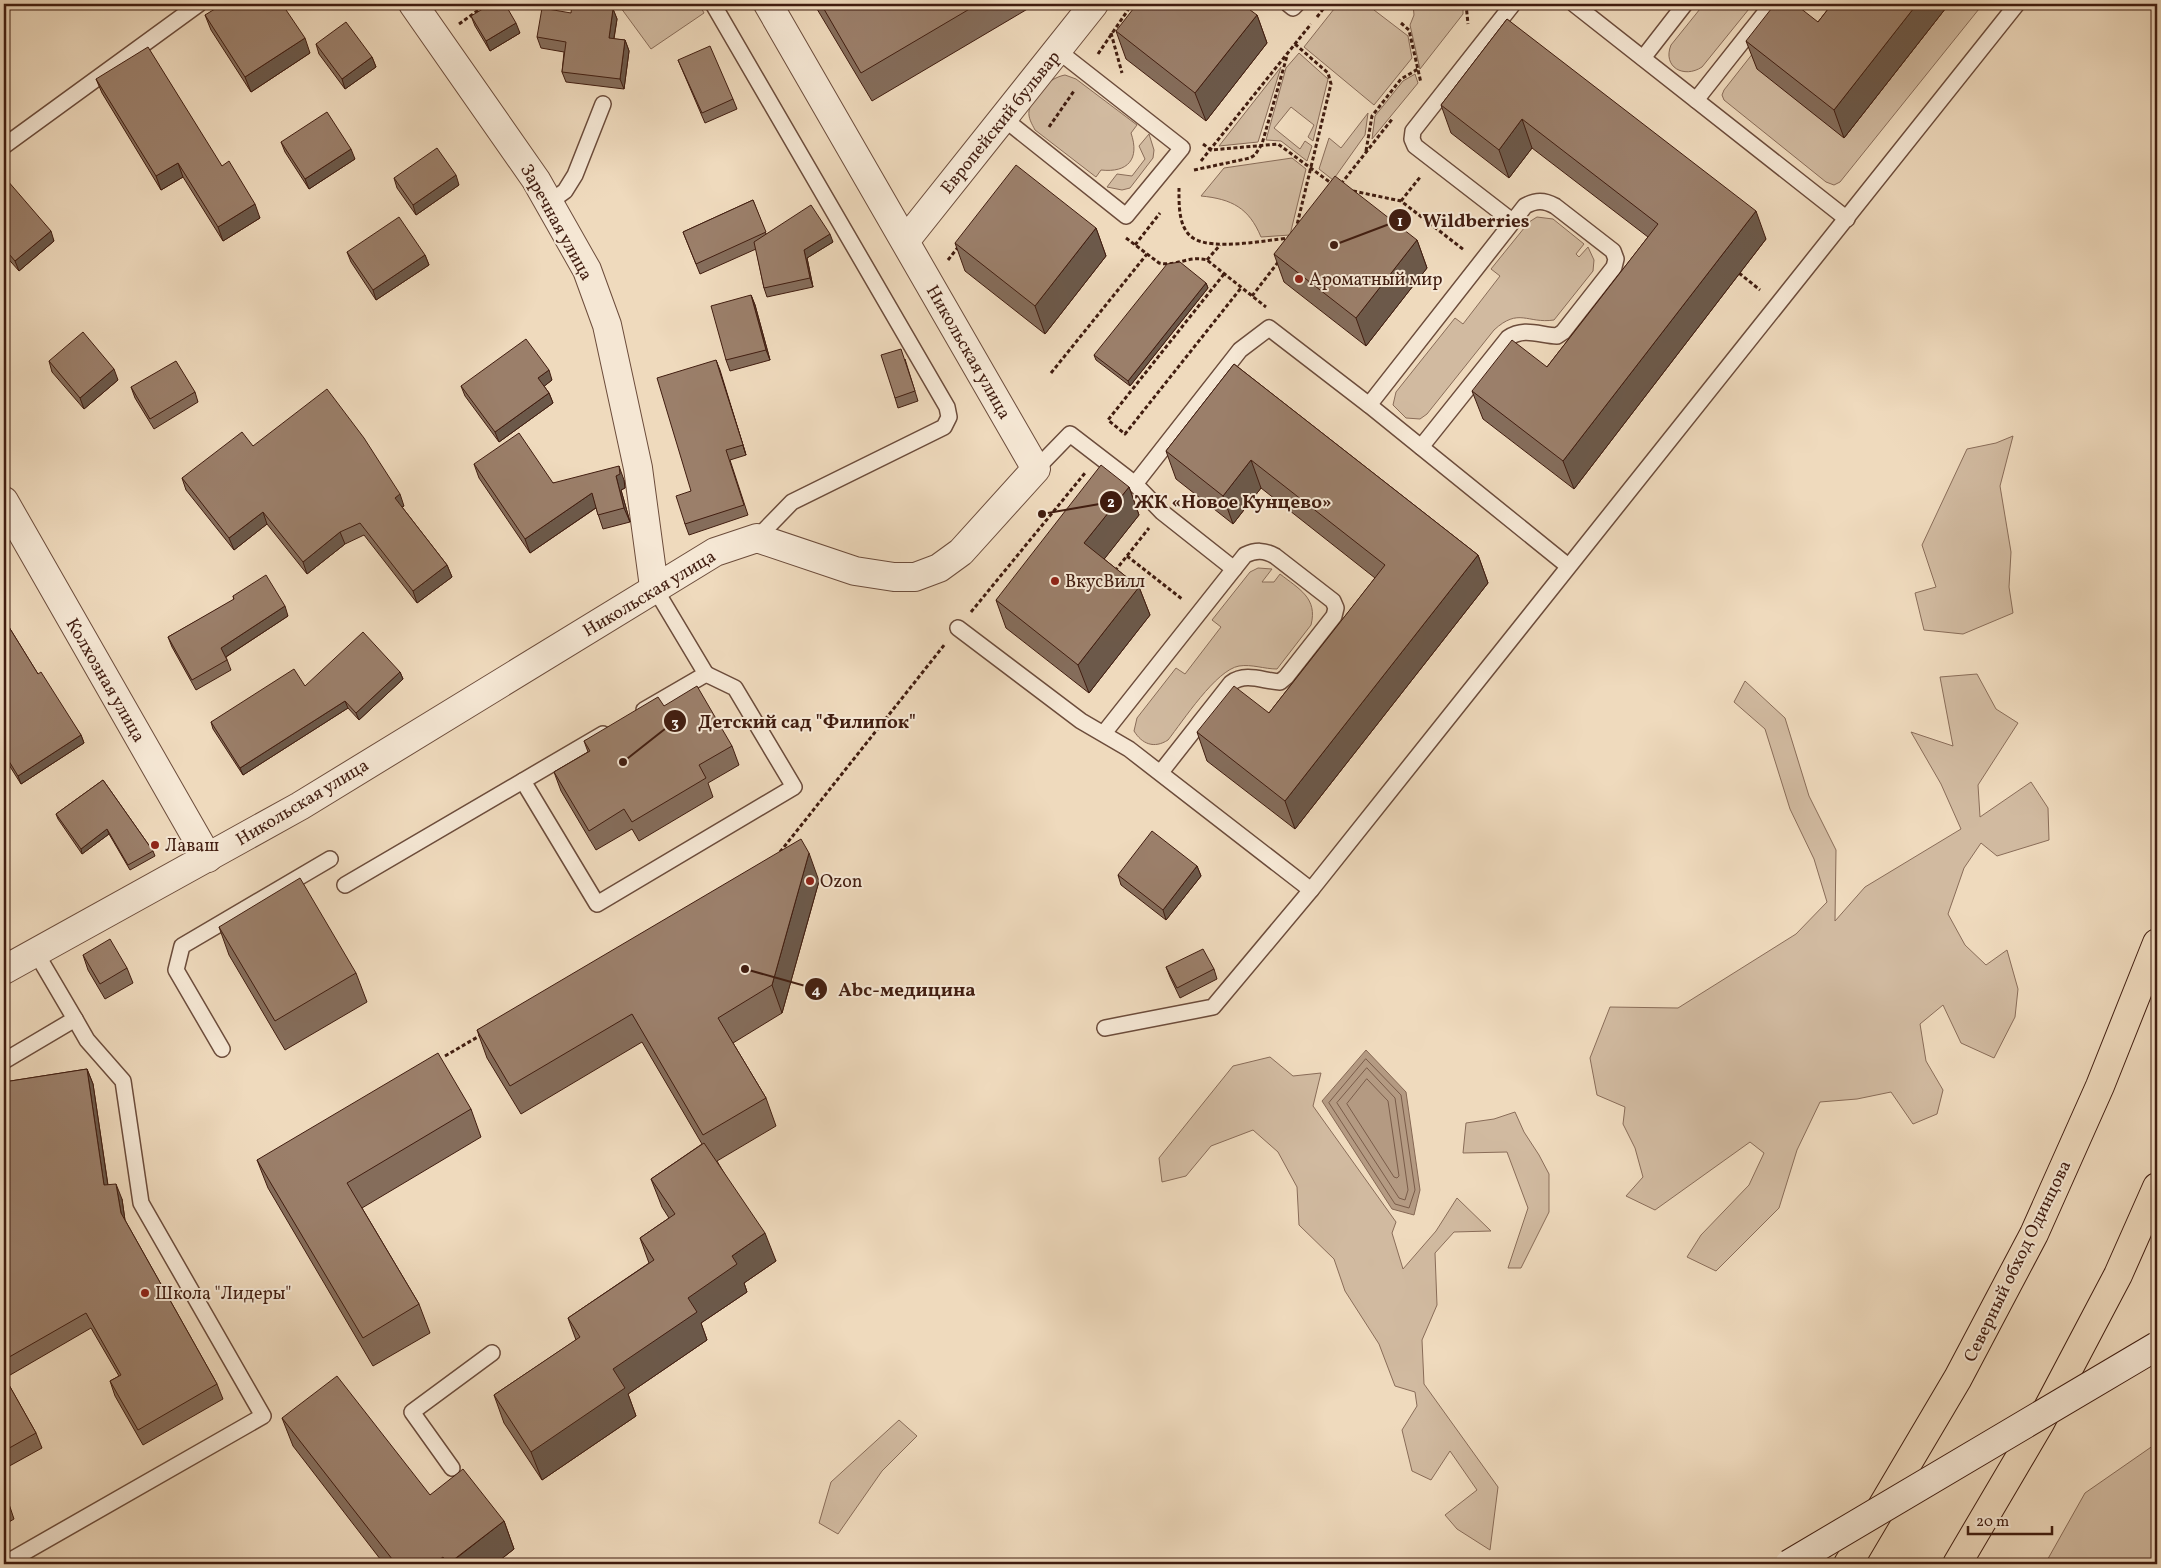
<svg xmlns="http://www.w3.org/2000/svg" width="2161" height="1568" font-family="Vollkorn,serif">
<rect width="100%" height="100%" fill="#efdabd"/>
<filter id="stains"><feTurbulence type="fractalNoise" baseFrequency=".004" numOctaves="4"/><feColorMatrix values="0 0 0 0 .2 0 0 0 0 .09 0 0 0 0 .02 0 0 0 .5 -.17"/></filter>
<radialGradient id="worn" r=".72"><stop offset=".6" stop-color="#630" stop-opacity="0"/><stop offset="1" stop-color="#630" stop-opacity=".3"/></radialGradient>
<!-- green -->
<g fill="#d1baa0" stroke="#896c58">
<polygon points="618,4 699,4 704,13 651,49"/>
<polygon points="1338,4 1378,4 1374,10 1408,36 1412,58 1374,105 1304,47"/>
<polygon points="1413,4 1463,4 1463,14 1420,69 1410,25 1414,15"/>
<path d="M1704 4H1753L1702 67C1684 79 1662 67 1671 45Z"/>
<polygon points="1949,4 1983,4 1840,182 1834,185 1826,182 1724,100 1722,95 1724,90 1783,15 1844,138"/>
<polygon points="1299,53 1328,79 1313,141 1308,137 1314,125 1291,107 1274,128 1300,149 1305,141 1312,146 1307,161 1281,141 1266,140 1286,68"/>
<polygon points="1281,67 1258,142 1219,146"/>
<polygon points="1415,74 1418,83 1372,139 1375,116 1403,81"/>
<path d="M1065 75 1076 79 1137 125 1131 133C1140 159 1128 173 1101 170L1096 177 1035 130C1032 124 1028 118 1029 111 1032 94 1049 78 1065 75Z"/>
<polygon points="1368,113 1365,135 1333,180 1319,169 1329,138 1341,148"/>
<polygon points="1149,134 1154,150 1153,158 1130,188 1122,190 1107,187 1117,174 1132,176 1145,159 1139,146"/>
<path d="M1292 158 1306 169 1290 235 1261 237C1249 208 1232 199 1201 196L1224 168Z"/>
<path d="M1537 217 1553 219 1584 244 1576 254 1579 257 1588 247 1594 260 1593 271 1554 320C1527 324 1519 307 1494 330L1427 414 1420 419 1406 418 1393 405 1396 392 1455 318 1463 324 1500 276 1491 269 1529 222Z"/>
<polygon points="2013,436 2000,486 2011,552 2009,587 2013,613 1963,634 1924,630 1915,593 1936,587 1922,545 1967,449 1996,443"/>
<path d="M1258 568 1272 569 1262 582H1274L1280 574C1299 589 1318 598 1311 625L1277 669C1264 669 1252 664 1239 666 1216 670 1183 721 1168 740 1154 749 1142 744 1134 731L1137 718 1176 668 1185 674 1221 627 1212 620 1250 572Z"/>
<polygon points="1977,674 1996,709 2018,723 1978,785 1980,817 2031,782 2048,808 2049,840 1997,856 1981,843 1964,868 1948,914 1965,945 1986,965 2007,950 2018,989 2015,1017 1994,1058 1961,1043 1943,1005 1920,1024 1926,1061 1943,1090 1937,1114 1913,1124 1891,1092 1857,1099 1820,1102 1797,1150 1779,1208 1716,1271 1687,1257 1701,1235 1749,1185 1764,1153 1750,1142 1655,1210 1626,1196 1643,1177 1635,1148 1623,1124 1625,1107 1597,1095 1590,1058 1610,1007 1678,1008 1796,934 1827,902 1814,859 1790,809 1765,729 1734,702 1745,681 1785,718 1809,796 1836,850 1835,921 1865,887 1961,829 1941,784 1911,732 1953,746 1940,677"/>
<polygon points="1270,1057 1293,1076 1321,1073 1313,1106 1396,1222 1392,1233 1403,1269 1436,1231 1457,1198 1491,1231 1454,1232 1435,1253 1437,1305 1422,1340 1424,1384 1498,1487 1490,1550 1457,1529 1445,1515 1477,1490 1450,1451 1431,1480 1412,1471 1402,1430 1417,1406 1415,1392 1395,1386 1379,1344 1345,1291 1334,1259 1299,1225 1297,1187 1278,1152 1253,1130 1211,1146 1186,1176 1162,1182 1159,1158 1233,1066"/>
<polygon points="1515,1112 1524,1132 1539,1155 1549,1174 1549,1212 1521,1268 1508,1268 1528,1208 1507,1152 1463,1153 1466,1123 1494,1119"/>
<polygon points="899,1420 917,1436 882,1471 838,1534 819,1523 831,1482"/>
<polygon points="2157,1443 2157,1564 2045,1564 2085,1493"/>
</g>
<!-- water -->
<polygon fill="#b49a82" stroke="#866854" points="1366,1050 1406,1092 1420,1190 1414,1215 1392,1209 1322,1101"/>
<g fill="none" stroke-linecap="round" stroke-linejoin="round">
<!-- shore -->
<g stroke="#7a5c49" stroke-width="1">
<polygon points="1366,1059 1401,1095 1415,1190 1409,1208 1395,1204 1329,1103"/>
<polygon points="1367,1068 1395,1098 1408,1190 1405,1200 1399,1198 1337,1103"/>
<polygon points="1367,1079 1388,1101 1399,1176 1397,1178 1394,1177 1347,1104"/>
</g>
<defs>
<g id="lane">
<polyline points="713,4 947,407 949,417 944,427 792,502 757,538"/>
<polyline points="1288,4 1293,8 1297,4"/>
<polyline points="1574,4 1847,219"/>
<polyline points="1643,58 1685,4"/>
<polyline points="1696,100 1772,4"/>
<polyline points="1003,118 1126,216 1182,148 1057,50"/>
<polyline points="4,146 199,4"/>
<polyline points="550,202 565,191 575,175 603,104"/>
<polyline points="1512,221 1415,146 1412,139 1413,131 1513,4"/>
<path d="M1369 405 1525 206C1536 200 1544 200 1555 206L1613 251 1616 259 1614 267 1563 332 1557 336C1539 335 1524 327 1508 338L1421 447"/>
<polyline points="1036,469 1070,434 1135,484 1162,512 1234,569"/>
<polyline points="1135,484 1240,350 1269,328 1369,405 1568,566"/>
<polyline points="958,628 1081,721 1129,749 1311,890"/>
<polyline points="644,710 706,674 654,587"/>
<path d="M1104 733 1245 555C1256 550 1264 550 1275 556L1333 601 1336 608 1334 616 1286 677 1280 682C1263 681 1246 672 1231 683L1161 772"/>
<polyline points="523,781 597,904 794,787 735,688 706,674"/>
<polyline points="345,885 603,734"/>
<polyline points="1105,1028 1213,1007 1311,890 2017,4"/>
<polyline points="222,1049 176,970 182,946 330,859"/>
<polyline points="4,1061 75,1019 35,951"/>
<polyline points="452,1468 412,1412 492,1353"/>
<polyline points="4,1564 263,1416 141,1203 123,1081 87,1040 75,1019"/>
</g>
<g id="street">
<polyline points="413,4 536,180 587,270 607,325 638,468 654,587"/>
<polyline points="906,240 1094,4"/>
<polyline points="4,501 208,858"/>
<polyline points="4,970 300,806 715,552 757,538 855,571 894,577 915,577 939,568 961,552 1036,469 768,4"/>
</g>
<g id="highway">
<polyline points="1848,1564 1958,1378 2034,1234 2100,1086 2157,943"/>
<polyline points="1957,1564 2040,1423 2118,1275 2157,1187"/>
</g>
</defs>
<!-- lane casing -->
<use href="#lane" stroke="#6c4c3b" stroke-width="18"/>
<!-- street casing -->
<use href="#street" stroke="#6c4c3b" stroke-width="30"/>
<!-- highway casing -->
<use href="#highway" stroke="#411d10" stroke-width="30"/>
<!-- path -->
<g stroke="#411d10" stroke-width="3" stroke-dasharray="4 2.5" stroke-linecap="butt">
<polyline points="1466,4 1468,24"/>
<polyline points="1317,17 1327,4"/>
<polyline points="1401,23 1409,30 1421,83"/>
<polyline points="459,24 487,4"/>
<polyline points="1111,33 1122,73"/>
<polyline points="1295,44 1328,73 1331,84 1296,229"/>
<polyline points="1098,54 1132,4"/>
<polyline points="1049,127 1074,91"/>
<polyline points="1203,144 1211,150 1278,144 1331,183"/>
<polyline points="1366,151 1372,116 1401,79 1418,69"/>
<polyline points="1201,161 1311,24"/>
<polyline points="1194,170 1250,158 1255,155 1262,144 1287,56"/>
<polyline points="1341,184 1393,118"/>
<path d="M1179 188C1179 204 1178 228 1193 238 1212 251 1267 240 1289 238"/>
<polyline points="1353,191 1401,201 1464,250"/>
<polyline points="1401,201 1421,176"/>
<path d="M1126 238 1159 263C1176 267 1189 255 1207 260L1266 307"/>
<polyline points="1135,245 1160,213"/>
<polyline points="948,260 959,246"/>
<polyline points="1207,260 1220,245"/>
<polyline points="1739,273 1760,290"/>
<polyline points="1224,274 1108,420 1125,434 1241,288"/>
<polyline points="1252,296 1279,261"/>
<polyline points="1051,373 1147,254"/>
<polyline points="1127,556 1182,599"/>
<polyline points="1115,571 1149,528"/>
<polyline points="971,612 1085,473"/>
<polyline points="780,852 945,644"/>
<polyline points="445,1056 481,1035"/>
</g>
<!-- lane -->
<use href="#lane" stroke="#f5e7d4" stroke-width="15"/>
<!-- street -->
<use href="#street" stroke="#f5e7d4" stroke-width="28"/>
<!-- highway -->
<use href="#highway" stroke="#efdabd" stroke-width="28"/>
<defs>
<polyline id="secondary-bridge" points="1789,1564 2157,1346"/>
</defs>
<!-- secondary-bridge casing -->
<use href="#secondary-bridge" stroke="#411d10" stroke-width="30" stroke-linecap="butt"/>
<!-- secondary-bridge -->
<use href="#secondary-bridge" stroke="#f5e7d4" stroke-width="28"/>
</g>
<!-- wall -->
<g fill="#856d5b" stroke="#411d10">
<polygon points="814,4 1036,4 872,101"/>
<polygon points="1832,4 1949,4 1844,138 1757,69 1746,41 1818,22"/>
<polygon points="613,9 617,19 614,39 625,40 629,51 624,89 566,82 562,72 564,52 541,48 537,37 571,13"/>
<polygon points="205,15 310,53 251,92 211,30"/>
<polygon points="1257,15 1267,43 1206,121 1126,59 1116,31"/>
<polygon points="471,16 520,33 490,51 475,26"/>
<polygon points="1507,19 1766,239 1574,489 1483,419 1472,391 1547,367 1648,237 1532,148 1509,178 1451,133 1441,105"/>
<polygon points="316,44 372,57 376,67 345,89 319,54"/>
<polygon points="678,60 733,99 737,109 705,123"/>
<polygon points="96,79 222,166 260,218 223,241 183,177 161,190 102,93"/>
<polygon points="281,142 355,159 309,189 285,152"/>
<polygon points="394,178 459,185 416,215 397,188"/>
<polygon points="4,183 54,241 19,271 4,254"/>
<polygon points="753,200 766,234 833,242 807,258 813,287 767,297 764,288 756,249 700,274 683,232"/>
<polygon points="1096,228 1106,256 1045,334 965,271 955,243"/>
<polygon points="1417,240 1427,268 1366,346 1284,282 1274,254"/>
<polygon points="347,252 425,255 429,265 376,300 351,262"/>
<polygon points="1206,283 1208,288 1130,386 1096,360 1094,355"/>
<polygon points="751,295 755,305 770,360 730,371 726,360"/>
<polygon points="905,359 918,401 898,408 895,398"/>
<polygon points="716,360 746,455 730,460 748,515 689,535 685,524"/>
<polygon points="49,361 118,380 84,409 52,372"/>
<polygon points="1234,364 1478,555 1488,583 1295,829 1207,761 1197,732 1269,713 1375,578 1261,488 1233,524 1176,479 1166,451"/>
<polygon points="552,380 544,386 549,393 553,403 499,442 465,396 461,386"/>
<polygon points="131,387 195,392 198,402 154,429 135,398"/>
<polygon points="253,446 404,506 402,507 447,565 452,577 417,603 364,535 345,544 307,574 267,524 234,550 186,490 182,478"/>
<polygon points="474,464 553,483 624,480 625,488 621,490 630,522 603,529 596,508 530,553 479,478"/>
<polygon points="1129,487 1139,515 1104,559 1139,587 1150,615 1089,693 1006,628 996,600"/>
<polygon points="233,596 288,616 226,657 231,670 196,690 172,647 168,637 234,600"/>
<polygon points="4,619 38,674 81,735 84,743 21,784 4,757"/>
<polygon points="400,672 403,679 359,720 348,708 243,775 213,729 211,722 305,686"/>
<polygon points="664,706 732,746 739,765 708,783 713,797 639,841 632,829 596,850 561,791 554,772 588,752 584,741"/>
<polygon points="103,780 153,851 155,856 130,870 109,834 82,854 58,819 56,814"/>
<polygon points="1197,866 1201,876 1166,920 1121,885 1118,875"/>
<polygon points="819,881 782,1013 733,1043 766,1098 776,1126 717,1161 776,1261 744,1283 747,1292 701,1323 707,1340 628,1394 636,1416 542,1480 504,1423 494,1395 576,1340 568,1318 649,1263 640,1238 669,1218 662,1207 651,1179 702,1144 642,1042 521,1114 487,1058 477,1030"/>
<polygon points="219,927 356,973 367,1002 285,1050 229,955"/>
<polygon points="83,955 127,968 133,983 105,999 88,970"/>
<polygon points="1166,967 1214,969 1217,979 1180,998 1170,977"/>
<polygon points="87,1069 93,1084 108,1185 122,1199 125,1220 217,1384 223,1399 143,1445 115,1396 110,1381 119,1376 91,1328 5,1378 36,1433 42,1448 4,1469 4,1082"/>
<polygon points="471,1109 481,1137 362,1208 419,1304 430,1333 373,1366 268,1188 257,1160"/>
<polygon points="282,1418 430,1495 504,1521 514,1549 495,1564 384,1564 293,1446"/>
<polygon points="4,1495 9,1504 14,1519 4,1525"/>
</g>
<!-- shaded-wall -->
<g fill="#6c594a" stroke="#411d10">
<polygon points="1917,4 1949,4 1844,138 1834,110"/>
<polygon points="613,9 617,19 612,49 609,38"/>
<polygon points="1257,15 1267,43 1206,121 1195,93"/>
<polygon points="516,23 520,33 490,51 486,41"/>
<polygon points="305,38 310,53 251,92 245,77"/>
<polygon points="625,40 629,51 624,89 620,79"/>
<polygon points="372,57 376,67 345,89 342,79"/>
<polygon points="1522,119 1532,148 1509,178 1499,150"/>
<polygon points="351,149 355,159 309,189 305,179"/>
<polygon points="178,163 183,177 161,190 156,176"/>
<polygon points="456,175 459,185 416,215 413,205"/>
<polygon points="255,204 260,218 223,241 218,227"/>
<polygon points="1756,211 1766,239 1574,489 1563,461"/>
<polygon points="1096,228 1106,256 1045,334 1035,306"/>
<polygon points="51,231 54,241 19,271 15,261"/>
<polygon points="830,234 833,242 807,258 813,287 810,278 804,250"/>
<polygon points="1417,240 1427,268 1366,346 1356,318"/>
<polygon points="425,255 429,265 376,300 373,290"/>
<polygon points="1206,283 1208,288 1130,386 1128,381"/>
<polygon points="751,295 755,305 770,360 766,350"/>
<polygon points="716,360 720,370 746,455 743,445"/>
<polygon points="114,369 118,380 84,409 80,398"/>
<polygon points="549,370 552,380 542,388 538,378"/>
<polygon points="549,393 553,403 499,442 495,432"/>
<polygon points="1251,460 1261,488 1233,524 1223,496"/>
<polygon points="619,466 624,480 625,488 621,490 630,522 624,508 616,476"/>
<polygon points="1129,487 1139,515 1094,572 1084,543"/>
<polygon points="592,493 597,507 530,553 525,539"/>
<polygon points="400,494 404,506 399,509 395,498"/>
<polygon points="263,512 267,524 234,550 229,538"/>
<polygon points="340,532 345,544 307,574 303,562"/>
<polygon points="1478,555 1488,583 1295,829 1285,801"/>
<polygon points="447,565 452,577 417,603 413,591"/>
<polygon points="1139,587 1150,615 1089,693 1078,665"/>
<polygon points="285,606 288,616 224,658 221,648"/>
<polygon points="400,672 403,679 359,720 356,713"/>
<polygon points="345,701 348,708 243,775 240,768"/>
<polygon points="81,735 84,743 21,784 18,776"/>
<polygon points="107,829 109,834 82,854 81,849"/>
<polygon points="809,853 819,881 782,1013 772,985"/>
<polygon points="1197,866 1201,876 1166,920 1163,910"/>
<polygon points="87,1069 93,1084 110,1200 104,1185"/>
<polygon points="116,1184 122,1199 126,1228 121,1213"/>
<polygon points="765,1233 776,1261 744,1283 747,1292 701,1323 707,1340 628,1394 636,1416 542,1480 531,1452 613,1369 732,1256"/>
<polygon points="504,1521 514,1549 495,1564 449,1564"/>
<polygon points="443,1557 446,1564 433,1564"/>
</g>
<!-- building -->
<g fill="#9b7f6a" stroke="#411d10">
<polygon points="223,4 282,4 305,38 245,77 205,15"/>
<polygon points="491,4 505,4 516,23 486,41 471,16"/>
<polygon points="572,4 613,9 609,38 625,40 620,79 562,72 566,42 537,37 542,8 571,13"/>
<polygon points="821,4 978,4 861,73"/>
<polygon points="1137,4 1242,4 1257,15 1195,93 1116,31"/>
<polygon points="1775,4 1795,4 1818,22 1832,4 1917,4 1834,110 1746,41"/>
<polygon points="1507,19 1756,211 1563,461 1472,391 1512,340 1547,367 1658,224 1522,119 1499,150 1441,105"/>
<polygon points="346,22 372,57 342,79 316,44"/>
<polygon points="710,46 733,99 702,113 678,60"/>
<polygon points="148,47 222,166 229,161 255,204 218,227 178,163 156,176 96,79"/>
<polygon points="327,112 351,149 305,179 281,142"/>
<polygon points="437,148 456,175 413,205 394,178"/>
<polygon points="1016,165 1096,228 1035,306 955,243"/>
<polygon points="1335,176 1417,240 1356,318 1274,254"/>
<polygon points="7,180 51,231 15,261 4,248 4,183"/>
<polygon points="753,200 766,232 696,264 683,232"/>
<polygon points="811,205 830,234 804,250 810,278 764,288 754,242"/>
<polygon points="399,217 425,255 373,290 347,252"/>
<polygon points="1180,262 1206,283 1128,381 1094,355 1167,264"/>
<polygon points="751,295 766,350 726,360 711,306"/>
<polygon points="83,332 114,369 80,398 49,361"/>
<polygon points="526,339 549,370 538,378 549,393 495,432 461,386"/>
<polygon points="901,349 915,391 895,398 881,355"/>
<polygon points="716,360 743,445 726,450 744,505 685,524 676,496 691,491 657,378"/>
<polygon points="176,361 195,392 150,419 131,387"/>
<polygon points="1234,364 1478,555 1285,801 1197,732 1234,686 1269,713 1385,565 1251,460 1223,496 1166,451"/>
<polygon points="327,389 364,438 400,494 395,498 447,565 413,591 360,523 340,532 303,562 263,512 229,538 182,478 242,432 253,446"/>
<polygon points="519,433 553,483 619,466 620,474 616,476 624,508 598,515 592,493 525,539 474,464"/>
<polygon points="1101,465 1129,487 1084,543 1139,587 1078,665 996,600"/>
<polygon points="266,575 285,606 221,648 227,660 192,680 168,637 234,599 233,596"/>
<polygon points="4,619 38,674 41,672 81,735 18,776 4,753"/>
<polygon points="363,632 400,672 356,713 345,701 240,768 211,722 294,669 305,686"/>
<polygon points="697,686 732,746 699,765 706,778 632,822 624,809 589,831 554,772 590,751 584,741 658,697 664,706"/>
<polygon points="103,780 153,851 128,865 107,829 81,849 56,814"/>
<polygon points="1152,831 1197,866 1163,910 1118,875"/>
<polygon points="801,839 809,853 772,985 718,1018 766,1098 703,1135 632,1014 510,1086 477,1030"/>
<polygon points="300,878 356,973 275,1021 219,927"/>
<polygon points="110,939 127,968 100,984 83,955"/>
<polygon points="1203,949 1214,969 1177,988 1166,967"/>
<polygon points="438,1053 471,1109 347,1183 419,1304 363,1338 257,1160"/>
<polygon points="87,1069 104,1185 116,1184 121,1213 217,1384 138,1430 110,1381 121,1375 86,1313 4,1360 4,1082"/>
<polygon points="704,1143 765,1233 732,1256 737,1264 688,1298 697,1312 613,1369 625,1388 531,1452 494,1395 580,1337 568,1318 654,1260 640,1238 675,1214 651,1179"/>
<polygon points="4,1376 36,1433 4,1451"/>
<polygon points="337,1376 430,1495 463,1469 504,1521 448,1564 443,1557 433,1564 396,1564 282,1418"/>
<polygon points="4,1495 9,1504 4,1507"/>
</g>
<!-- markers -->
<g fill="#8f2418" stroke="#f5e7d4" stroke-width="2">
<circle cx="1299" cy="279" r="5"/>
<circle cx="1055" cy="581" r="5"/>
<circle cx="155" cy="845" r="5"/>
<circle cx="810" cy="881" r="5"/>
<circle cx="145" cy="1293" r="5"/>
</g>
<g text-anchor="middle" stroke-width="4" stroke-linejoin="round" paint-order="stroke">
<!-- street labels -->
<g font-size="18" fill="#411d10" stroke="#f5e7d4">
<text transform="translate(1000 122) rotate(-51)" y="6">Европейский бульвар</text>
<text transform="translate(557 222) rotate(61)" y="6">Заречная улица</text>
<text transform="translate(969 352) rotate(60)" y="6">Никольская улица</text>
<text transform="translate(649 593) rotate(-31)" y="6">Никольская улица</text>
<text transform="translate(106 680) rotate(60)" y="6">Колхозная улица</text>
<text transform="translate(302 802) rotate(-31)" y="6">Никольская улица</text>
<text transform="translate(2017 1261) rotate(-64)" y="6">Северный обход Одинцова</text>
</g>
<!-- poi labels -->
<g font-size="18" fill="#411d10" stroke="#f5e7d4" text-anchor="start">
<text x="1309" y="285">Ароматный мир</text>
<text x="1065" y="587">ВкусВилл</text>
<text x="165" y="851">Лаваш</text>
<text x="820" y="887">Ozon</text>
<text x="155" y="1299">Школа "Лидеры"</text>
</g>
</g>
<!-- callouts -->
<path fill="none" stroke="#411d10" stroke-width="2" d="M1334 245L1400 220M1042 514L1111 502M623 762L675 721M745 969L816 989"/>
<g fill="#411d10" stroke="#f5e7d4" stroke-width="2">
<circle cx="1334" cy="245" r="5"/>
<circle cx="1042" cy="514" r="5"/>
<circle cx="623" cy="762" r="5"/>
<circle cx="745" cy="969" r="5"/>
<circle cx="1400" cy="220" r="12"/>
<circle cx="1111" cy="502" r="12"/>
<circle cx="675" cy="721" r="12"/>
<circle cx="816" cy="989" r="12"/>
</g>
<g font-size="15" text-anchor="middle" font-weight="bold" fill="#fff">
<text x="1400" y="226">1</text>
<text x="1111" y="507">2</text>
<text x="675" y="727">3</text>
<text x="816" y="995">4</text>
</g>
<g font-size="19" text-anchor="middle" font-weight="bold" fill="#411d10" stroke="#f5e7d4" stroke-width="4" stroke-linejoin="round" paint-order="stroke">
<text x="1476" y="227">Wildberries</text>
<text x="1233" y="508">ЖК «Новое Кунцево»</text>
<text x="807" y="728">Детский сад "Филипок"</text>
<text x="907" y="996">Abc-медицина</text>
</g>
<!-- margin -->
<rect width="2161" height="1568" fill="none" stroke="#efdabd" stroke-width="20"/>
<rect x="5" y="5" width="2151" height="1558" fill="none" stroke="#411d10" stroke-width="2.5"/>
<rect x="10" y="10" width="2141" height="1548" fill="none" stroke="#411d10"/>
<!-- scale -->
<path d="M1968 1526v8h84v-8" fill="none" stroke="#411d10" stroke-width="2.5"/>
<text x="1976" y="1526" font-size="15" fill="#411d10" stroke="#f5e7d4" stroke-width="4" paint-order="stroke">20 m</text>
<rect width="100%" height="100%" filter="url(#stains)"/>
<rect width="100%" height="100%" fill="url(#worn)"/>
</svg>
